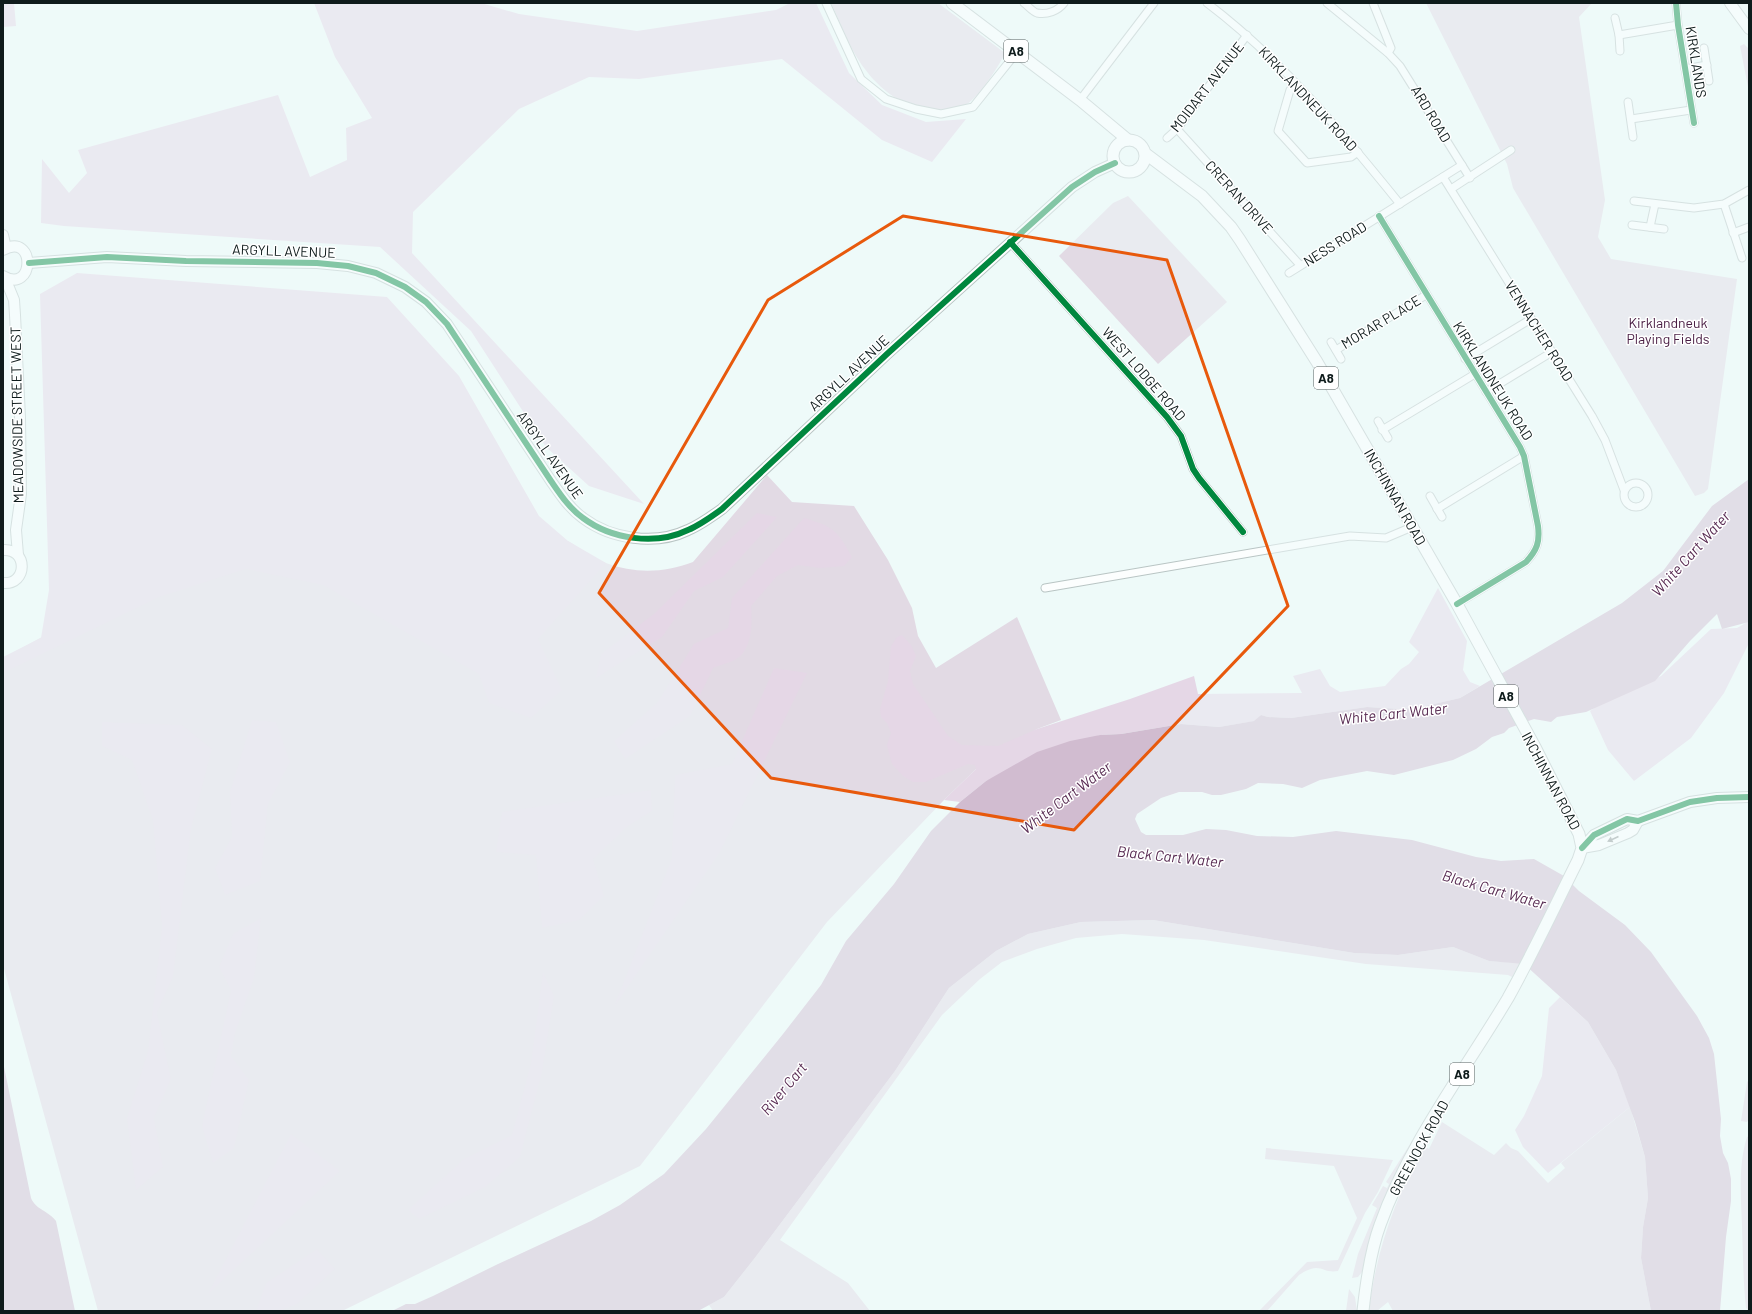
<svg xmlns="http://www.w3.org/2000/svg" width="1752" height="1314" font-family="Barlow,sans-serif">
<rect width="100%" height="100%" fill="#eefaf9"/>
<!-- green -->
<g fill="#e2dae4">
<path d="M831 3H938L1005 53C999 66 979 97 967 104 950 115 911 108 894 97 887 93 873 80 868 73 851 53 842 26 831 3Z"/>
<polygon points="1426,3 1592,3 1579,17 1605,200 1598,237 1611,259 1737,279 1708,489 1704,493 1695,496 1513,188 1507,164"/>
<polygon points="1744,44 1749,49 1748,87 1740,46"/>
<polygon points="1128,196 1227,302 1158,364 1059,256 1113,203"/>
<path d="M767 475 792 502 854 506 888 560 912 608 918 636 936 668 1017 617 1061 720 1037 729 976 769 944 800 827 922 640 1166 342 1311H98L3 965V658L249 525 568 541C580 548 593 558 606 563 635 574 664 573 693 562Z"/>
<polygon points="1153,920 1354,953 1398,955 1453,947 1489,961 1520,963 1512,977 1508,975 1366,964 1204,940 1122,934 1076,938 1037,949 1002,962 980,979 942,1015 780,1240 848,1283 870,1311 713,1311 709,1305 724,1297 754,1259 895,1071 949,988 996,951 1028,934 1081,922"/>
<polygon points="1749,1080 1749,1119 1747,1122 1741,1121 1747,1082"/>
<path d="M1630 1107 1645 1157 1648 1198 1643 1227 1641 1258 1651 1311H1393L1388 1302 1377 1311H1369C1376 1251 1395 1198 1424 1146L1429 1149 1442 1122 1494 1155 1506 1143 1511 1148 1518 1151 1548 1183 1565 1168 1561 1163Z"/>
<path d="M1749 1136V1311L1746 1308C1743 1281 1743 1253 1742 1226 1741 1197 1738 1165 1747 1137Z"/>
<polygon points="1412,1141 1413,1142 1398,1169 1380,1209 1369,1244 1362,1272 1358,1277 1352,1278 1358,1254 1377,1208 1372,1205 1383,1186 1387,1188 1389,1184 1386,1182"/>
<path d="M1266 1148 1393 1160 1378 1192 1365 1213 1338 1271C1321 1274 1321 1260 1299 1275L1267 1311H1259L1307 1262 1338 1260 1357 1218 1334 1166 1265 1159Z"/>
<polygon points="1349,1289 1355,1297 1357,1311 1346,1311"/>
</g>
<!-- forest -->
<g fill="#e5d7e6">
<polygon points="3,3 14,3 16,26 3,27"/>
<polygon points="314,3 481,3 519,14 637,31 776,10 790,3 816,3 849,73 882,105 926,122 966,119 932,162 882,140 782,59 639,79 589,77 519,109 413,212 412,253 644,504 589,486 546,447 471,331 380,247 64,226 41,223 42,159 69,193 87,173 78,150 278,95 310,177 347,160 346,128 372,118 335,57"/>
<polygon points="77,273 387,297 459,376 539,516 568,541 606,563 538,639 562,690 531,718 489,703 479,674 323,585 246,569 159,597 3,673 3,657 41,638 49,590 40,294"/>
<polygon points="757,513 777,517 723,577 694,591 662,637 596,678 601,654 654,614"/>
<path d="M804 518C834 527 837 530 852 557L844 566 820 568 798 565 777 576 751 606C752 622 753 645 739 657 733 662 720 665 713 668L690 716 625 759 614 741 657 703 694 644 728 628 732 598Z"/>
<polygon points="1438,588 1467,641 1463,670 1470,682 1480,686 1460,698 1421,707 1400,709 1367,707 1291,718 1268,717 1261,715 1255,721 1219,727 1181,724 1121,734 1100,735 986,781 960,802 944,800 976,769 975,765 968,764 926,782 913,782 903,776 892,764 887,745 891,733 887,723 881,717 880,709 888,681 891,646 897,637 902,635 911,645 916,656 910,671 913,684 948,736 962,745 998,746 1037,729 1130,699 1194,676 1198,694 1302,693 1293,676 1320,669 1330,686 1340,692 1385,686 1401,669 1409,664 1419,652 1409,642"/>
<polygon points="1749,621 1749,643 1724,693 1691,738 1634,781 1608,750 1590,711 1603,702 1661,676 1711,629 1737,628"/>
<polygon points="774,668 807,673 720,852 614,1007 672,858 675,775 732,764"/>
<polygon points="252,720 276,722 290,762 268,804 260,881 225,895 215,868 232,837 230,792"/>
<polygon points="102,722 182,725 212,749 191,829 173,977 157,1013 171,1079 154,1118 163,1167 136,1190 127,1118 148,1051 162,927 153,821 132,760 102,746"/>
<polygon points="651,790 652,811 628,826 593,859 604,896 579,920 542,928 536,855 496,852 502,812"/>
<polygon points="261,918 254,978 235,1033 231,1056 249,1080 234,1148 213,1163 202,1126 231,990 219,967 233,934"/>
<polygon points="543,972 554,996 542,1072 520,1157 485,1187 419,1219 408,1210 464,1159 512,1135 531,1063"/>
<polygon points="1560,997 1588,1022 1616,1070 1630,1107 1548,1173 1523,1147 1515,1130 1524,1116 1542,1076 1549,1008"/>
<polygon points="291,1134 340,1171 208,1294"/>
<polygon points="317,1249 335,1269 297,1304 280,1311 256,1311 266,1283"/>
</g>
<!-- water -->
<g fill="#d1bcd0">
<polygon points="1749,479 1749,622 1722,629 1717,614 1690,641 1655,681 1586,712 1557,717 1551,722 1534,719 1509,728 1504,733 1492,737 1476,749 1453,760 1394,775 1367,771 1320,780 1302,788 1283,784 1258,783 1246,789 1221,795 1212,795 1202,792 1179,792 1161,798 1137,814 1135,819 1141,832 1146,835 1183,835 1206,829 1226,830 1257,836 1293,837 1336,831 1412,840 1476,857 1501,861 1534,859 1564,876 1579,891 1625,925 1651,952 1697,1016 1709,1038 1714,1054 1721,1119 1720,1136 1723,1153 1728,1163 1731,1179 1731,1201 1726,1237 1720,1311 1651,1311 1641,1258 1643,1227 1648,1198 1645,1157 1635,1122 1616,1070 1588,1022 1524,964 1489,961 1453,947 1398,955 1354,953 1153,920 1081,922 1028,934 996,951 949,988 895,1071 754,1259 724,1297 698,1311 392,1311 406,1304 415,1304 433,1296 498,1264 591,1221 620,1205 664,1174 706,1129 783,1034 821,985 846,941 894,884 931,831 960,802 986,781 1037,752 1070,741 1100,735 1121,734 1181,724 1219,727 1254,721 1261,715 1268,717 1291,718 1367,707 1400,709 1421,707 1460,698 1622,603 1663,571 1712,506"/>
<path d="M3 1062 31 1198C36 1210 49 1211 56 1221L75 1311H3Z"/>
</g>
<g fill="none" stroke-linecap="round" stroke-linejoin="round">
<defs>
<g id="street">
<polyline points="826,3 861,79 886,99 916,109 941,114 973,107 1017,52"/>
<path d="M1024 3C1028 6 1033 12 1037 13 1047 15 1058 11 1064 3"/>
<path d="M1207 3C1281 59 1342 132 1400 204"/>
<polyline points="1327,3 1388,53 1400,66 1470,178"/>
<polyline points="1373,3 1391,48 1388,53"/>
<polyline points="1676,3 1678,25 1694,123"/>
<polyline points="1615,18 1619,35 1620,51"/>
<polyline points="1619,35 1678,25"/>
<polyline points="1704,48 1709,81"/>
<polyline points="1685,69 1707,65"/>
<polyline points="1296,84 1290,90 1278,131 1307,163 1351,157 1358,152"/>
<polyline points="1080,100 1154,3"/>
<polyline points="1628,102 1633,137"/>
<polyline points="1631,119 1691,110"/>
<polyline points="1177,129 1300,265"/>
<polyline points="1167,138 1177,129 1247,35"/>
<polyline points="1443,177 1592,416 1605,440 1624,490"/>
<polyline points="1451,189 1511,150"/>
<polyline points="1634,201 1694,208 1724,204 1749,190"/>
<polyline points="1724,204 1742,258"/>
<path d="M1379 216 1520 447 1524 456 1538 526C1540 542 1537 550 1526 562L1457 604"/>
<polyline points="1632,225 1664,229"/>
<polyline points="1650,227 1655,204"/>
<polyline points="1733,233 1749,227"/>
<polyline points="1010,242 1167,417 1181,436 1193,469 1199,478 1243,532"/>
<polyline points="1289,273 1462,165"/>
<polyline points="1331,342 1341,359"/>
<polyline points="1336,350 1426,295"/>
<polyline points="1465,359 1531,319"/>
<polyline points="1486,392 1552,352"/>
<polyline points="1378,421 1388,438"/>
<polyline points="1382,430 1475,374"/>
<circle cx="1636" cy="495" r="12"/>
<polyline points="1430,496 1442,517"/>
<polyline points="1437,509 1524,456"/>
<polyline points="1045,588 1350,536 1386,538 1412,527"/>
</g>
<g id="secondary">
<polyline points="1730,3 1749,29"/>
<polyline points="3,235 6,248"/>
<path d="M3 250C36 231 35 295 3 276"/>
<path d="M29 263 107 257 186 261 317 263 348 266 376 273 405 287 426 302 447 324 551 481C560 494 569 508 583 518 611 539 655 546 688 530 700 525 711 517 722 509L887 354 1072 187 1095 172 1115 163"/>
<polyline points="5,278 14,300 15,315 20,417 21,494 16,530 18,555"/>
<path d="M3 550C28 548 28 585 3 583"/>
<polyline points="1582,848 1594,835 1627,819 1638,821 1690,802 1717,798 1749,797"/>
<polyline points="1582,848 1599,845 1628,833 1633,830 1638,821"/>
</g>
<g id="primary">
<polyline points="952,3 1080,100 1128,140"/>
<circle cx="1129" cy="156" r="16"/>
<path d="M1146 154 1202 196 1231 227 1240 240 1317 362 1457 604 1535 747 1579 834 1582 848 1578 860C1555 906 1533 953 1508 998 1464 1072 1409 1143 1380 1225 1370 1252 1366 1283 1363 1311"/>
</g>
</defs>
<!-- street casing -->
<use href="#street" stroke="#b9c5c4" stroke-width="9"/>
<!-- secondary casing -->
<use href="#secondary" stroke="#b9c5c4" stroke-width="12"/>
<!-- primary casing -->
<use href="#primary" stroke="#b9c5c4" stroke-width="13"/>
<!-- street -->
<use href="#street" stroke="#fcfefe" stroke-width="7"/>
<!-- secondary -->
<use href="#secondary" stroke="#fcfefe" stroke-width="10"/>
<!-- primary -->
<use href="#primary" stroke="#fcfefe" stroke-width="11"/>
<defs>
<g id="cycleway">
<polyline points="1676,3 1678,25 1694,123"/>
<path d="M1379 216 1520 447 1524 456 1538 526C1540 542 1537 550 1526 562L1457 604"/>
<polyline points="1010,242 1167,417 1181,436 1193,469 1199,478 1243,532"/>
<path d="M29 263 107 257 186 261 317 263 348 266 376 273 405 287 426 302 447 324 551 481C560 494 569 508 583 518 611 539 655 546 688 530 700 525 711 517 722 509L887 354 1072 187 1095 172 1115 163"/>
<polyline points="1582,848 1594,835 1627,819 1638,821 1690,802 1717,798 1749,797"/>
</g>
</defs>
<!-- cycleway casing -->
<use href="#cycleway" stroke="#fff" stroke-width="8"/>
<!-- cycleway -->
<use href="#cycleway" stroke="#00873e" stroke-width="6"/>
</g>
<!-- one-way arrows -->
<defs><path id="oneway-solid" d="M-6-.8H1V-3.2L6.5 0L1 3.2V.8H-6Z"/></defs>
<use fill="#919898" href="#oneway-solid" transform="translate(1613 839) rotate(156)"/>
<!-- marked area -->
<path d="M0 0H1752V1314H0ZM903 216 1167 260 1288 606 1074 830 771 778 599 593 768 300Z" fill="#eefaf9" fill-opacity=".55" fill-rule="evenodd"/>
<path fill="none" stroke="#e8590c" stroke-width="3" stroke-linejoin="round" d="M903 216 1167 260 1288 606 1074 830 771 778 599 593 768 300Z"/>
<g text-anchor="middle" stroke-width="3" stroke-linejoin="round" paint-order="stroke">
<!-- shield labels -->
<g fill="#fff" stroke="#565f5f" stroke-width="1">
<rect x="1004" y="40" width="24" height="22" rx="3"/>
<rect x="1314" y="367" width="24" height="22" rx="3"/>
<rect x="1494" y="685" width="24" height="22" rx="3"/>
<rect x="1450" y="1063" width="24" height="22" rx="3"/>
</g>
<g font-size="13" font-weight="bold" fill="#0e1b1b">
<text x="1016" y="56">A8</text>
<text x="1326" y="383">A8</text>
<text x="1506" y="701">A8</text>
<text x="1462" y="1079">A8</text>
</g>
<!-- street labels -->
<g font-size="14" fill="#0e1b1b" stroke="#fff">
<text transform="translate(1696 62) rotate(81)" y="5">KIRKLANDS</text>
<text transform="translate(1207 87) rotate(-52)" y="5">MOIDART AVENUE</text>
<text transform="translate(1308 99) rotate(47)" y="5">KIRKLANDNEUK ROAD</text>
<text transform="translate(1431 114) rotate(59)" y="5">ARD ROAD</text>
<text transform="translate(1239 197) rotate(48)" y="5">CRERAN DRIVE</text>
<text transform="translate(1335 244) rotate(-32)" y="5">NESS ROAD</text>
<text transform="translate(284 251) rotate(2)" y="5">ARGYLL AVENUE</text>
<text transform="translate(1381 322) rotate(-31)" y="5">MORAR PLACE</text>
<text transform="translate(1539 331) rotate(58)" y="5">VENNACHER ROAD</text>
<text transform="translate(849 373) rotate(-43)" y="5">ARGYLL AVENUE</text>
<text transform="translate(1144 374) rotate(49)" y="5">WEST LODGE ROAD</text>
<text transform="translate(1493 381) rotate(58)" y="5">KIRKLANDNEUK ROAD</text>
<text transform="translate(17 415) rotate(-91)" y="5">MEADOWSIDE STREET WEST</text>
<text transform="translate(550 455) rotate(55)" y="5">ARGYLL AVENUE</text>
<text transform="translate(1395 497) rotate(60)" y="5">INCHINNAN ROAD</text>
<text transform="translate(1551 781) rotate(62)" y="5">INCHINNAN ROAD</text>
<text transform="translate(1419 1148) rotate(-61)" y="5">GREENOCK ROAD</text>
</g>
<!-- park labels -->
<g font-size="14" fill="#481c42" stroke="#fff">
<text x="1668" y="328">Kirklandneuk<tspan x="1668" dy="16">Playing Fields</tspan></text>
</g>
<!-- water labels -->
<g font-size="15" font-style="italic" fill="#592c53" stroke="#fff">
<text transform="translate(1691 554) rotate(-48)" y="5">White Cart Water</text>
<text transform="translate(1393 714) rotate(-6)" y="5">White Cart Water</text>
<text transform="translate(1066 798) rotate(-37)" y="5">White Cart Water</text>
<text transform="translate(1170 857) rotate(6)" y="5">Black Cart Water</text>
<text transform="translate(1494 890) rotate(16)" y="5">Black Cart Water</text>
<text transform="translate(784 1089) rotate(-50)" y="5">River Cart</text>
</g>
</g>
<!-- border -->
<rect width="1752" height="1314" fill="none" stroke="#0e1b1b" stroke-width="8"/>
</svg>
